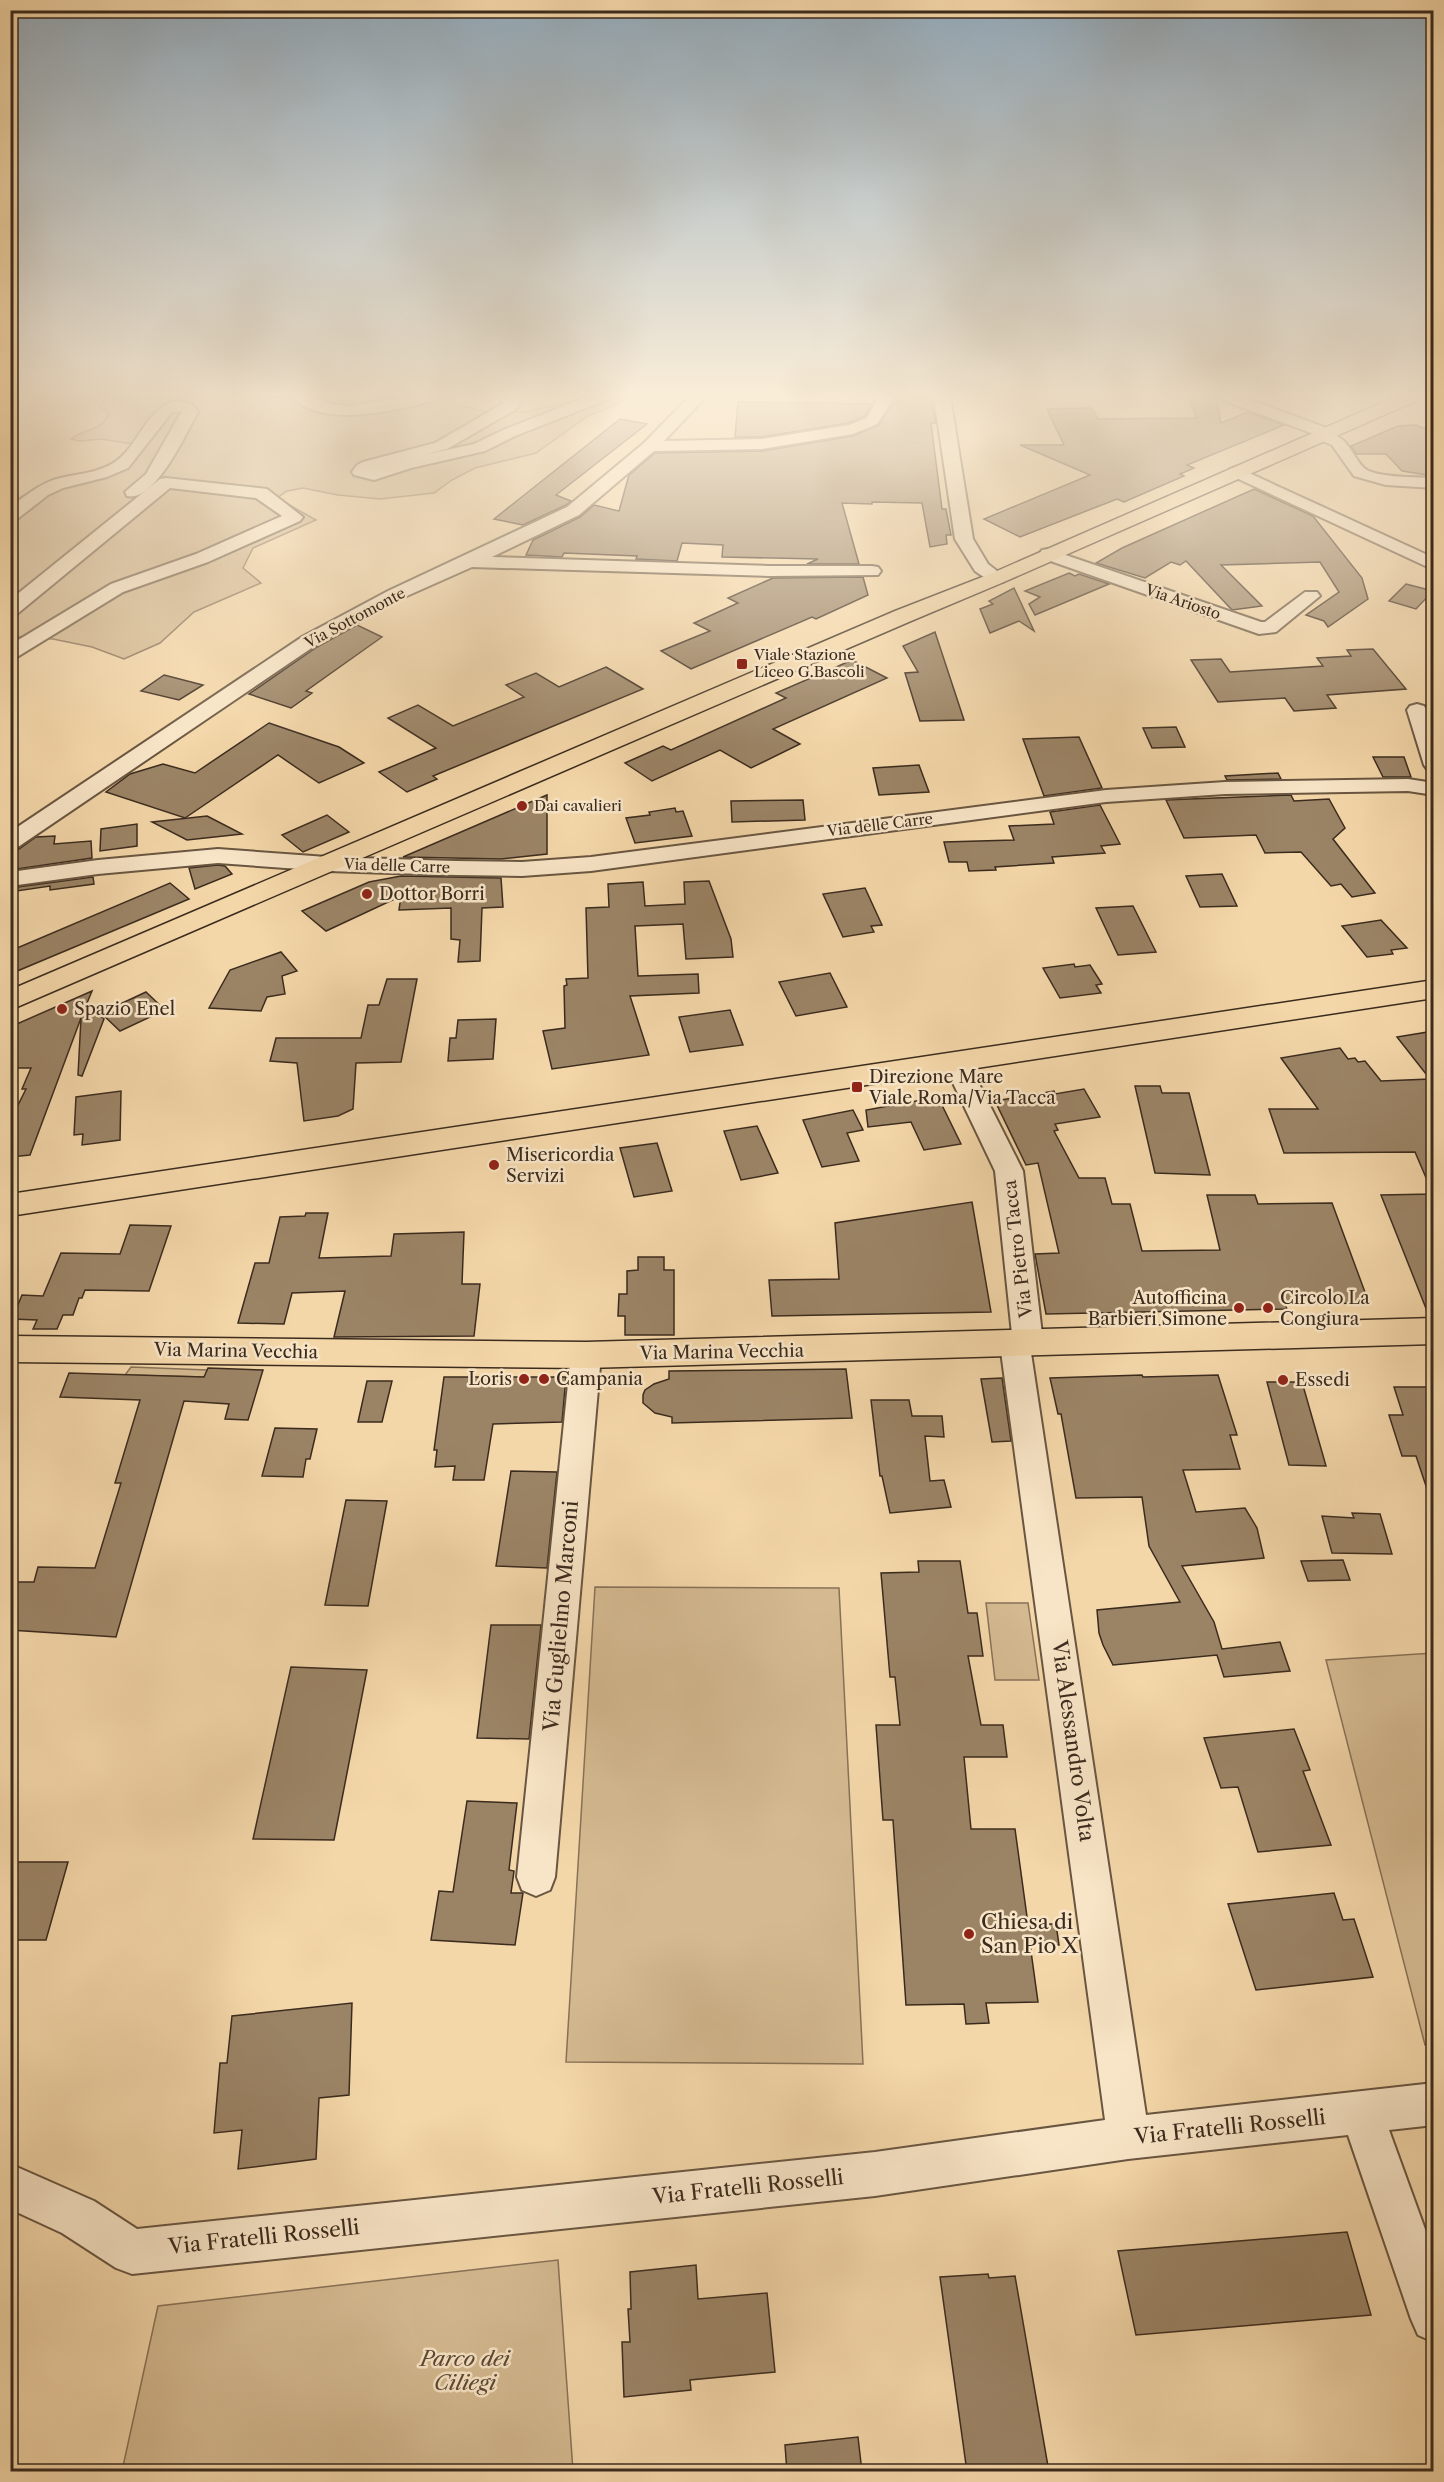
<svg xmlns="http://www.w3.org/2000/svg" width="1444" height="2482" font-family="'Libre Caslon Text',serif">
<rect width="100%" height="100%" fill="#f4d7a9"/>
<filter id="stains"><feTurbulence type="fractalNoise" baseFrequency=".00333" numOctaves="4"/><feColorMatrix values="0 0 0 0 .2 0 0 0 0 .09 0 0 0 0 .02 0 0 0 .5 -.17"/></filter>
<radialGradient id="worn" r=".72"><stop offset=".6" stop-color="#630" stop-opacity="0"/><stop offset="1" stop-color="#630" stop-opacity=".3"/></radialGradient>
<!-- green -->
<g fill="#d5ba91" stroke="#887258" stroke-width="1.5">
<path d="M105 397H447L456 405 483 411 525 412 588 397 626 398 624 401 588 416 536 453 475 468 452 480 434 493 380 499 338 495 303 488 287 491 277 498 316 520 253 548 243 568 261 583 194 612 160 643 124 659 92 647 53 639 11 636 10 504 38 486 114 472 139 445 101 439 79 441 71 439C84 428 102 432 109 413L100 407Z"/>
<polygon points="131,1367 207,1370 205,1377 125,1375"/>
<polygon points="595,1587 839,1588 863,2064 566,2062"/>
<polygon points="986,1603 1028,1603 1039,1680 995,1680"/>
<polygon points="1433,1653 1434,2044 1425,2045 1326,1660"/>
<polygon points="558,2260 573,2471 122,2471 158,2306"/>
</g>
<!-- building -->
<g fill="#9b8466" stroke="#3b2b1e" stroke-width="1.5">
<polygon points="896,397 930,397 936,423 931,423 942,509 946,509 951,535 946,535 947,544 930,547 922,503 872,502 872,504 842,503 859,564 807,564 818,559 722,557 723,545 682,543 677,561 636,559 637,556 564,553 562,557 526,555 533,540 580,517 594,505 619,511 629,475 655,453 762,451 853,436 879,425 892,404 896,404"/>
<polygon points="1188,397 1216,398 1221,423 1248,412 1284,425 1187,465 1194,468 1180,474 1184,476 1124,502 1117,499 1020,537 984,519 1090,475 1020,445 1064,445 1047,409 1092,408 1098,419 1197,418"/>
<polygon points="738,402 819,403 872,404 865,416 848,423 762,437 735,437"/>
<polygon points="620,419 647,424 556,495 571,501 566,505 523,525 494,519"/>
<polygon points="1416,425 1434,432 1434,476 1402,471 1386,454 1356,454 1351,446 1398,426"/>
<polygon points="1254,489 1313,516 1362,578 1368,599 1328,627 1324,621 1306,615 1339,592 1320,562 1221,565 1262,606 1232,610 1186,561 1180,565 1171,562 1145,578 1096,563 1122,548"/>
<polygon points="1069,573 1075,576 1079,574 1109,584 1035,615 1029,604 1040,597 1025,591"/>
<polygon points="863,577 868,595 816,619 812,617 691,669 661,651 710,631 694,623 738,603 728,598 773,578"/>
<polygon points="1406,584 1433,591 1416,609 1389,601"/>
<polygon points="1014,588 1034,631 1019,621 990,633 980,609 993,604 989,601"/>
<polygon points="357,625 382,637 306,691 312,693 291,708 249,694 317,647"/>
<polygon points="935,632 964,720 920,721 905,673 918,672 903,646"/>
<polygon points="1373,649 1406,689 1327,695 1336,708 1294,711 1285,698 1218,702 1191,660 1221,659 1230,672 1323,666 1317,658 1351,656 1347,650"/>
<polygon points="852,660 887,678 773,729 800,744 751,768 720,750 652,781 625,763 663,746 671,750 786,698 776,693"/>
<polygon points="606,667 643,689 433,776 437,779 407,792 379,772 436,748 388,718 418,705 453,726 524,697 506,685 536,673 559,687"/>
<polygon points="164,675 203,685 179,700 141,691"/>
<polygon points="269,723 339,747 364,763 319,783 278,755 185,818 106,792 130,774 163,764 195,773"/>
<polygon points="1176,727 1185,747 1152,748 1143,728"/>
<polygon points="1079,737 1102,788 1044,796 1023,739"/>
<polygon points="1373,757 1404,757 1411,777 1383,777"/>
<polygon points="919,765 929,792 879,795 873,768"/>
<polygon points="1278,773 1281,779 1227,780 1225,776"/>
<polygon points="547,795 547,854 501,859 403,857"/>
<polygon points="1291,795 1294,801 1329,799 1345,828 1333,839 1375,893 1352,897 1341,884 1331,886 1301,852 1265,853 1256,835 1184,838 1166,800"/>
<polygon points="803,800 805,820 732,822 731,801"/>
<polygon points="1100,805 1120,844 1101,846 1105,853 1052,857 1054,863 995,867 996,870 969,871 967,862 949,862 944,842 1014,840 1009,826 1054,824 1050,812"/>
<polygon points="675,808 676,812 683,811 692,836 635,843 626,818 650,815 649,812"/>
<polygon points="327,815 349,832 303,852 282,835"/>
<polygon points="207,816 242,834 187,840 152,822"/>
<polygon points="137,824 137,846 100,851 101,829"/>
<polygon points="55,836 54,844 91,841 92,858 10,870 10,851 19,849 36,837"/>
<polygon points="218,865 225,866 232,874 195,889 189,868"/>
<polygon points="1222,874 1237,906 1200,907 1186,876"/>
<polygon points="401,876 501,878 503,907 482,908 480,961 458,962 460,940 451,939 451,908 399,910 401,896 326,931 302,911 369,882"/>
<polygon points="93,877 94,884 50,890 50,886 10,892 10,888"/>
<polygon points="709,881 731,939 733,957 686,959 683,924 635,926 638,976 698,974 699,993 630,996 649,1055 552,1069 543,1031 565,1028 564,986 567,985 566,979 588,978 586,908 609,907 608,884 643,882 645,906 685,904 684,882"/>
<polygon points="170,883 189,899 10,974 10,951"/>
<polygon points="865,888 882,925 871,926 874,932 843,937 823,894"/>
<polygon points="1133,906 1156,952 1118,955 1096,908"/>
<polygon points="1381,920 1407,948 1391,950 1393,954 1367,957 1342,926"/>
<polygon points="281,952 297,971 282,976 285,994 267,997 261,1011 209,1008 230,970"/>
<polygon points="1074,964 1075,967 1090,965 1102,984 1096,985 1101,993 1060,998 1043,968"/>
<polygon points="830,973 847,1007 796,1016 779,982"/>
<polygon points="387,979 417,979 401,1062 356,1063 353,1109 338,1116 304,1121 297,1063 270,1061 276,1038 361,1038 368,1005 379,1005"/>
<polygon points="92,991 87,1003 104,1019 82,1076 78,1075 81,1018 30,1155 10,1157 10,1121 26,1089 22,1089 31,1068 10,1068 10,1027"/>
<polygon points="146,992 165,1010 120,1031 101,1013"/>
<polygon points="730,1010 743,1045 690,1052 679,1017"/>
<polygon points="496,1019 493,1059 448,1061 450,1038 456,1038 458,1020"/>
<polygon points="1434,1031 1434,1316 1429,1316 1381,1195 1433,1194 1415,1152 1284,1153 1269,1109 1318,1109 1281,1058 1340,1048 1348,1059 1355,1058 1358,1062 1365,1061 1381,1081 1430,1079 1397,1037"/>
<polygon points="1135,1086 1160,1086 1162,1093 1189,1093 1210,1175 1155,1173"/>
<polygon points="1084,1089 1100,1117 1055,1124 1058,1130 1054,1131 1079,1178 1105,1178 1112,1204 1130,1204 1142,1251 1220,1250 1207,1195 1255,1195 1258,1204 1332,1203 1369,1303 1285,1304 1287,1309 1046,1314 1035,1254 1059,1253 1038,1163 1026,1165 995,1101 1054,1091 1055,1094"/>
<polygon points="121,1091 120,1140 82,1145 83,1134 74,1135 76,1097"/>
<polygon points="938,1097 961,1144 924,1150 911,1122 868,1127 866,1110"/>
<polygon points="853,1110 863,1130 847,1133 859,1161 822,1167 803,1120"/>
<polygon points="757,1126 778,1173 741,1180 724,1131"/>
<polygon points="657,1143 672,1191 634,1197 620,1148"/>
<polygon points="972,1202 991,1312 772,1316 769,1280 839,1279 835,1223"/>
<polygon points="306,1213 328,1213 319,1258 391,1256 394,1234 464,1232 462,1284 480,1284 474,1336 334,1337 345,1291 292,1293 284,1324 238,1323 255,1263 269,1263 280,1217 305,1216"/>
<polygon points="130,1225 171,1226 149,1291 85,1290 82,1298 79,1298 73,1315 63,1315 57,1329 33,1329 37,1320 12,1319 22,1295 43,1296 61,1253 120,1254"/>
<polygon points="638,1257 664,1257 664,1270 674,1270 674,1335 625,1335 625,1316 618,1316 619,1294 627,1294 627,1271 638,1270"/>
<polygon points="208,1368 263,1370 248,1420 225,1419 229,1404 184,1401 116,1637 10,1630 10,1582 34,1582 38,1567 95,1568 121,1483 115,1483 140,1400 60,1397 69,1373 204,1377"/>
<polygon points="846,1369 852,1418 672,1423 672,1417 655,1413 643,1403 643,1395 645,1390 654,1384 669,1379 669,1371"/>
<polygon points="1142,1375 1143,1377 1218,1375 1237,1435 1230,1435 1240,1469 1183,1470 1196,1512 1245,1508 1257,1528 1264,1558 1182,1566 1214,1622 1222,1649 1280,1642 1290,1671 1224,1677 1217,1655 1113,1665 1103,1645 1099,1633 1097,1610 1180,1602 1149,1546 1142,1497 1076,1498 1061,1414 1058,1414 1050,1378"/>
<polygon points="444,1377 566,1377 562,1422 493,1424 484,1480 453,1480 455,1466 435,1467 437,1450 434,1450"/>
<polygon points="1002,1378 1011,1441 992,1442 981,1379"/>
<polygon points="367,1381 392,1381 382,1422 358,1422"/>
<polygon points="1267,1382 1302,1382 1326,1466 1289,1465"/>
<polygon points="1394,1387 1434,1387 1434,1498 1430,1498 1416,1456 1402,1456 1389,1415 1403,1415"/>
<polygon points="871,1400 909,1400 912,1416 942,1416 944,1437 925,1436 930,1481 944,1480 951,1507 890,1513 882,1476 880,1476"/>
<polygon points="275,1428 317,1429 310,1459 306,1459 303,1477 262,1476"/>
<polygon points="511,1471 557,1472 547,1568 496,1566"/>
<polygon points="346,1500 387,1501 368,1606 325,1605"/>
<polygon points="1352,1513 1380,1514 1392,1554 1332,1553 1322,1516 1354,1518"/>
<polygon points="1343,1560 1350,1580 1308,1581 1301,1561"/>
<polygon points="918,1561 960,1561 968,1613 977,1613 983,1656 968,1656 981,1725 1003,1725 1007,1757 964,1757 971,1829 1015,1829 1028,1924 1056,1924 1059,1945 1030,1944 1038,2002 986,2003 989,2023 966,2024 964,2004 906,2005 893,1820 883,1820 876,1725 900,1725 895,1677 890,1677 881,1573 919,1572"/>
<polygon points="491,1625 541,1625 529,1739 477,1738"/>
<polygon points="291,1667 367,1670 334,1840 253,1839"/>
<polygon points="1294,1729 1310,1770 1303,1771 1331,1845 1258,1852 1238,1787 1221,1788 1204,1738"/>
<polygon points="467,1801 517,1803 509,1870 514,1871 511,1893 523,1893 515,1945 431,1940 439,1891 453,1892"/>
<polygon points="10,1862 68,1862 46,1940 10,1940"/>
<polygon points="1334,1893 1343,1920 1354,1919 1373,1977 1256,1990 1228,1904"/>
<polygon points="352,2003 349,2095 319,2098 316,2159 238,2169 242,2130 214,2133 220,2063 227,2063 232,2016"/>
<polygon points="1347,2232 1371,2315 1136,2335 1118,2251"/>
<polygon points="696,2265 698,2299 767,2293 775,2372 690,2380 691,2390 624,2397 622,2342 630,2342 628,2309 631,2309 630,2272"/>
<polygon points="988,2274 989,2278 1015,2276 1049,2472 967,2472 940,2277"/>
<polygon points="858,2437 862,2472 787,2472 785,2445"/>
</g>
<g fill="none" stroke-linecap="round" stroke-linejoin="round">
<defs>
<g id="minor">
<path d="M293 397H313L335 405 350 406 409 397H440L437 400C402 409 321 430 293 397Z"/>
<polygon points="498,397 517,397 521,401 516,409 447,449 424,455 474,444 503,430 587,397 609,397 606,400 515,436 485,451 411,468 374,480 354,475 352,472 357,465 363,462 435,443 504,403"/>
<polygon points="689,397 706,397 664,441 762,439 849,425 867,418 878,397 894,397 877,424 853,434 762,449 654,451 579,515 492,557 769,566 872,566 878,567 881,571 878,575 769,576 472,567 400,599 316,645 18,847 10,849 10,832 302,637 388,591 567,507 644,443"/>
<polygon points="934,397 950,397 973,539 988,564 1006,578 1003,582 991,582 975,571 955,539"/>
<path d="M1219 397H1242L1332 430 1333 434C1350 441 1352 456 1364 468 1375 478 1418 477 1434 478V488L1386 485 1354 476 1332 445 1315 438 1314 434 1222 400Z"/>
<path d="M176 401 192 404 198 412C186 433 155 503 127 496L125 492 146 474 182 411 172 412 128 468 107 477 63 488 48 495 16 520 10 521V507C24 497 37 486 53 480 73 474 97 474 115 462 139 446 145 409 176 401Z"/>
<polygon points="1236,467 1434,558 1434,570 1230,475 1228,472 1230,469"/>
<polygon points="166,478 267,489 303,517 300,521 208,562 123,592 17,657 10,659 10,645 111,584 196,554 282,516 256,498 170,488 17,614 10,615 10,600 160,479"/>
<polygon points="1048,549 1261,622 1265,622 1305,592 1317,592 1320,596 1276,632 1259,634 1042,558 1039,554 1042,550"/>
<path d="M1417 704 1424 706C1437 724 1434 750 1434 771L1427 769 1424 765 1407 710 1410 706Z"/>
<polygon points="1408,779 1434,783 1434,795 1408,791 1225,794 1106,802 591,871 522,876 456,875 327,871 218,863 98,874 10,886 10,872 98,860 218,849 327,857 456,861 522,862 591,857 1106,790 1225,782"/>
<polygon points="950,1054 959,1056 976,1078 1023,1171 1043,1343 1039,1351 1031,1353 1146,2115 1434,2083 1434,2125 1389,2130 1434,2254 1434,2342 1418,2335 1411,2319 1348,2135 1128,2159 875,2196 132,2274 116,2268 62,2233 10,2209 10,2164 94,2201 137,2229 875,2152 1105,2120 1000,1344 1004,1336 1012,1334 995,1171 952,1081 937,1062 941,1056"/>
<polygon points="586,1343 597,1347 601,1355 555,1877 550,1890 536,1896 522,1890 517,1877 571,1355 575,1347"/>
</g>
<g id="major">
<polygon points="1395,397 1419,397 1416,401 1004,582 911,621 10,1010 10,990 895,611 990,574"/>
<polygon points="1434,980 1434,998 10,1216 10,1194"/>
<polygon points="1434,1318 1434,1344 586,1368 10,1362 10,1336 586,1342"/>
</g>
</defs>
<!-- minor casing -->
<use href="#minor" stroke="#695641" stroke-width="4"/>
<!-- major casing -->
<use href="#major" stroke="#3b2b1e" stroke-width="3"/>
<!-- minor -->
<use href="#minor" fill="#f8e5c7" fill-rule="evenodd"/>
<!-- major -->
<use href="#major" fill="#f4d7a9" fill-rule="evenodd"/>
</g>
<!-- sky -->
<linearGradient id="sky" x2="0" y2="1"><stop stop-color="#93abbc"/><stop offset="0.53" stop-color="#faedd8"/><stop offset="1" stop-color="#faedd8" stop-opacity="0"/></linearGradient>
<rect width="1444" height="745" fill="url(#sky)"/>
<!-- markers -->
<g fill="#8f2418" stroke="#f8e5c7" stroke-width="2">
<rect x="736" y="658" width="12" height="12" rx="3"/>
<circle cx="522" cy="806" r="6"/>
<circle cx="367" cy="894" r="6"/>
<circle cx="62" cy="1009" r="6"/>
<rect x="851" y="1081" width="12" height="12" rx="3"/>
<circle cx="494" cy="1165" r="6"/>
<circle cx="1239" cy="1308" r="6"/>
<circle cx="1268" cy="1308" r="6"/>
<circle cx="524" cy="1379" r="6"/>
<circle cx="544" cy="1379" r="6"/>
<circle cx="1283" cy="1380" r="6"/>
<circle cx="969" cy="1934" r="6"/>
</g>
<g text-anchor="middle" stroke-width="5" stroke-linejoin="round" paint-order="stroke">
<!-- far-street labels -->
<g font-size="15" fill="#3b2b1e" stroke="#f8e5c7">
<text transform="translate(1183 602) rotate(19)" y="5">Via Ariosto</text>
<text transform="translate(355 618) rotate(-28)" y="5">Via Sottomonte</text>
<text transform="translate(880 825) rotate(-7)" y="5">Via delle Carre</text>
<text transform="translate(397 866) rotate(2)" y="5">Via delle Carre</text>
</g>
<!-- far-poi labels -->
<g font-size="15" fill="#3b2b1e" stroke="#f8e5c7" text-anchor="start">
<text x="754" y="660">Viale Stazione<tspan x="754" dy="17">Liceo G.Bascoli</tspan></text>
<text x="534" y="811">Dai cavalieri</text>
</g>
<!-- poi labels -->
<g font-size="18" fill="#3b2b1e" stroke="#f8e5c7" text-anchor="start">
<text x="379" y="900">Dottor Borri</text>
<text x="74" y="1015">Spazio Enel</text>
<text x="869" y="1083">Direzione Mare<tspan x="869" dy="21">Viale Roma/Via Tacca</tspan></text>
<text x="506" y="1161">Misericordia<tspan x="506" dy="21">Servizi</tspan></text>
<text x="1227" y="1304" text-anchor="end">Autofficina<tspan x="1227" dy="21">Barbieri Simone</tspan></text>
<text x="1280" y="1304">Circolo La<tspan x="1280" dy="21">Congiura</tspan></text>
<text x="512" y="1385" text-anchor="end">Loris</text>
<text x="556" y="1385">Campania</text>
<text x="1295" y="1386">Essedi</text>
</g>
<!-- street labels -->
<g font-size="18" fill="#3b2b1e" stroke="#f8e5c7">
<text transform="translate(1018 1249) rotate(-97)" y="6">Via Pietro Tacca</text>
<text transform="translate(236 1351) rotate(1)" y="6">Via Marina Vecchia</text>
<text transform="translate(722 1352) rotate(-1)" y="6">Via Marina Vecchia</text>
</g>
<!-- near-street labels -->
<g font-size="21" fill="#3b2b1e" stroke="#f8e5c7">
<text transform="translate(561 1616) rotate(-85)" y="7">Via Guglielmo Marconi</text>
<text transform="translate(1073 1741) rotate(82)" y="7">Via Alessandro Volta</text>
<text transform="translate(1230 2127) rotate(-6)" y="7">Via Fratelli Rosselli</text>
<text transform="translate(748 2187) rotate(-6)" y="7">Via Fratelli Rosselli</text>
<text transform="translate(264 2237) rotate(-6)" y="7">Via Fratelli Rosselli</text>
</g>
<!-- near-poi labels -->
<g font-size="21" fill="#3b2b1e" stroke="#f8e5c7" text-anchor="start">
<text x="981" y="1929">Chiesa di<tspan x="981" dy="24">San Pio X</tspan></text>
</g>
<!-- near-park labels -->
<g font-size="21" font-style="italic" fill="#5a4835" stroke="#f8e5c7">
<text x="465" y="2366">Parco dei<tspan x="465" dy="24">Ciliegi</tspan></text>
</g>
</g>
<!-- margin -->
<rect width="1444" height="2482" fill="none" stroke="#f4d7a9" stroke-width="36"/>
<rect x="12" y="12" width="1420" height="2458" fill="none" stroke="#3b2b1e" stroke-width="3"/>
<rect x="18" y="18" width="1408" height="2446" fill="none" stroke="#3b2b1e" stroke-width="1.5"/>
<rect width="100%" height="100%" filter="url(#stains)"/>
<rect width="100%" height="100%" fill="url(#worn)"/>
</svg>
